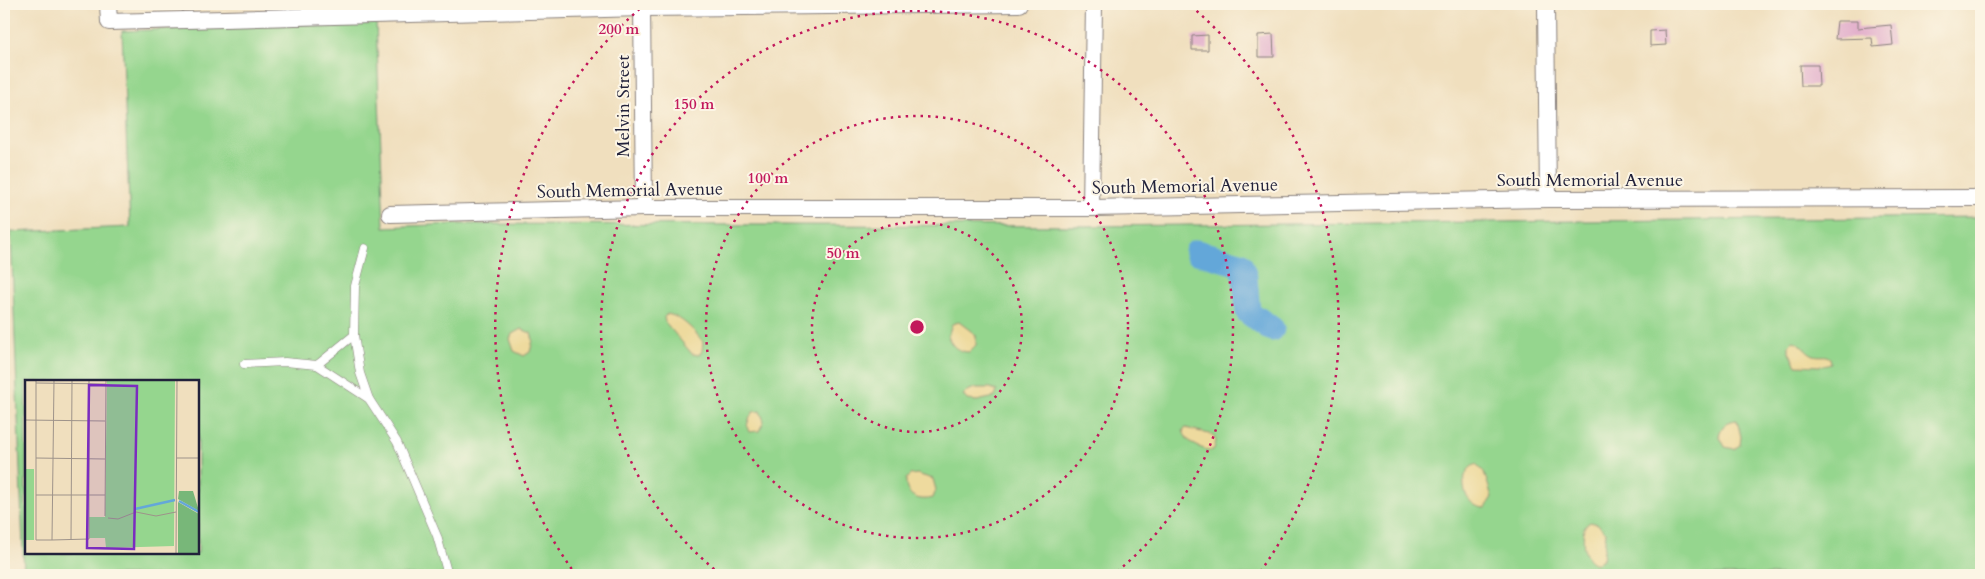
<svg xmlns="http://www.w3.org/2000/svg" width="1985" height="579" font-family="Cardo,serif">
<rect width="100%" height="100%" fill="#fcf5e5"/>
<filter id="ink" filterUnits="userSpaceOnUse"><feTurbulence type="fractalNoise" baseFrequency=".02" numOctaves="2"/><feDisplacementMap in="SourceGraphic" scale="10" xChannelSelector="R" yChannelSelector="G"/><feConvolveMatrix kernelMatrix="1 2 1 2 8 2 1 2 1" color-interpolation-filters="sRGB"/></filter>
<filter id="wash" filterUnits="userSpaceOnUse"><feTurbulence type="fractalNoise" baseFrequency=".0096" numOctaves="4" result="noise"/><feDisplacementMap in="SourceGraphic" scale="20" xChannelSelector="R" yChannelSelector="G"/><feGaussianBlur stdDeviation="1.12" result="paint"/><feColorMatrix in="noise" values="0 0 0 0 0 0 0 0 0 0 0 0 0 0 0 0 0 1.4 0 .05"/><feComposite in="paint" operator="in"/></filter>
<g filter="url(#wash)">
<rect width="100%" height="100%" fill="#f0dfbe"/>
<!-- green -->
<path fill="#95d68e" stroke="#5c7c64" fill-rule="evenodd" d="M376 21 384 227 455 224 1089 226 1981 217V575H24L11 232 130 227 122 31ZM26 382H198V553H26Z"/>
<!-- sand -->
<g fill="#eeda9e" stroke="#887e6c">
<path d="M667 314C681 316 695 331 703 342L702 351 699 355 692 354 665 322 664 317Z"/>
<path d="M959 322 976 335V345L969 352C958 352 951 346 948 336L952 324Z"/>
<polygon points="521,329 531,333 533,340 530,352 524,356 514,351 510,339 512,334"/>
<path d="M1794 341C1803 344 1806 352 1814 355 1821 357 1825 354 1830 358L1831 363 1820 366 1796 365 1789 352V344Z"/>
<polygon points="975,388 991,388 997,391 995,397 977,401 967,400 963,395 967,391"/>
<path d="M760 411 764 421 759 431 749 432C745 425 749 419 753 412Z"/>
<path d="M1737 420 1741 437 1740 445 1734 449 1725 447 1719 435C1722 425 1727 421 1737 420Z"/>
<path d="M1186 428 1213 435 1216 441 1214 449 1210 451C1198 447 1186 443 1183 430Z"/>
<path d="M1476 464 1484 472 1492 497 1485 508C1463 508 1455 473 1476 464Z"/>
<path d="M917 474 933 479 936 490 933 498C918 502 905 496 906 479L910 475Z"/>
<path d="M1590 522 1598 524 1606 532 1603 559 1596 564C1581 558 1583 540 1584 527Z"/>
</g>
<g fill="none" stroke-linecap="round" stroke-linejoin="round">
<!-- river -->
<polyline stroke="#64a7d9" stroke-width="25" points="1197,252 1240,264 1245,277 1248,312 1272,329"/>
</g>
<g id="blocks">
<!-- building -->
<g fill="#e3b1cc">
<polygon points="1837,21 1858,21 1858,28 1891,25 1893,45 1873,47 1872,38 1835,39"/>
<polygon points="1665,30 1666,45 1650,46 1650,31"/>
<polygon points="1273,34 1274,57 1258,57 1258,35"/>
<polygon points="1208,35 1208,50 1192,50 1192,36"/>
<polygon points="1800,65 1818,65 1819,86 1801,86"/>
</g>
</g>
</g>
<g filter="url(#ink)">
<use href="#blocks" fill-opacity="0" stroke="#89807c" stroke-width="1"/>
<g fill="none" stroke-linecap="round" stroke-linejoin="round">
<defs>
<g id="service">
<polyline points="365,248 355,286 354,335 360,373 369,399 397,442 437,536 448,575"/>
<polyline points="244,364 285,362 317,365 354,335"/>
<polyline points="317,365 369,399"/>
</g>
<g id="minor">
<polyline points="108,4 109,22 642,8 1019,4"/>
<polyline points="642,4 644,208"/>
<polyline points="1546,4 1548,199"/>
<polyline points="1091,208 1094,4"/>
<polyline points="390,214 644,208 1091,208 1548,199 1981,198"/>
</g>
</defs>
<!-- service casing -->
<use href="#service" stroke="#89807c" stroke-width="9"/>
<!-- minor casing -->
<use href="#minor" stroke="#89807c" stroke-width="18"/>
<!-- service -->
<use href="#service" stroke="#fff" stroke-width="8"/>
<!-- minor -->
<use href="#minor" stroke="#fff" stroke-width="16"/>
</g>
</g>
<!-- distance rings -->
<g fill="none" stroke="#c2185b" stroke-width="2.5" stroke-dasharray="2.5 5">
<circle cx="917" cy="327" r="105"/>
<circle cx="917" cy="327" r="211"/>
<path d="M720 574A316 316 0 1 1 1114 574"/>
<path d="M576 575A422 422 0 0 1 643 6M1191 6A422 422 0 0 1 1258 575"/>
</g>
<g text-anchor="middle" stroke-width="4" stroke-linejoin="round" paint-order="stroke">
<!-- street labels -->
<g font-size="18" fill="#22223b" stroke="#fcf5e5">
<text transform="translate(623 106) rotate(-90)" y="6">Melvin Street</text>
<text x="1590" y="186">South Memorial Avenue</text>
<text transform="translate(1185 186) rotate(-1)" y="6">South Memorial Avenue</text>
<text transform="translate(630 190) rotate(-1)" y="6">South Memorial Avenue</text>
</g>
</g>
<!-- overview -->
<g transform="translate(25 380)">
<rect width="174" height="174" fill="#f0dfbe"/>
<path d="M82 0H150L149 166 81 168 80 158H64V137H80ZM0 89H9V160H0Z" fill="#95d68e"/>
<path d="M154 111H168L174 131 153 119ZM153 122 174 134V174H153Z" fill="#78b779"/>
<path fill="none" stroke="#64a7d9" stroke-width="2.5" d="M154 121 174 132M110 129 150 120"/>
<path fill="none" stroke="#9e938a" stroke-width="1" d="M11 0V160H27L64 159V0M11 3 81 4M0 40 80 41M11 78 80 79M151 78H174M11 115H80M80 136 81 0M83 138 93 139 111 132 131 136 151 132M27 160 29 0M46 160 47 0M151 174 152 0"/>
<path fill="#7b2cbf" fill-opacity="0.15" stroke="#7b2cbf" stroke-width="2.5" d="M64 5 112 6 109 169 62 168Z"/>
<rect width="174" height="174" fill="none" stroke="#22223b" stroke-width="2.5"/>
</g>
<circle cx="917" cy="327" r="8" fill="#c2185b" stroke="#fcf5e5" stroke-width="2.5"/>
<g font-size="15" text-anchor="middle" font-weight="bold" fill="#c2185b" stroke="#fcf5e5" stroke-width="4" stroke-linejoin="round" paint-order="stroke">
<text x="619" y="34">200 m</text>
<text x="694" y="109">150 m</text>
<text x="768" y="183">100 m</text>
<text x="843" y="258">50 m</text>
</g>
<!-- margin -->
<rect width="1985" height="579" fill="none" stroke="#fcf5e5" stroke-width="20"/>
</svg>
